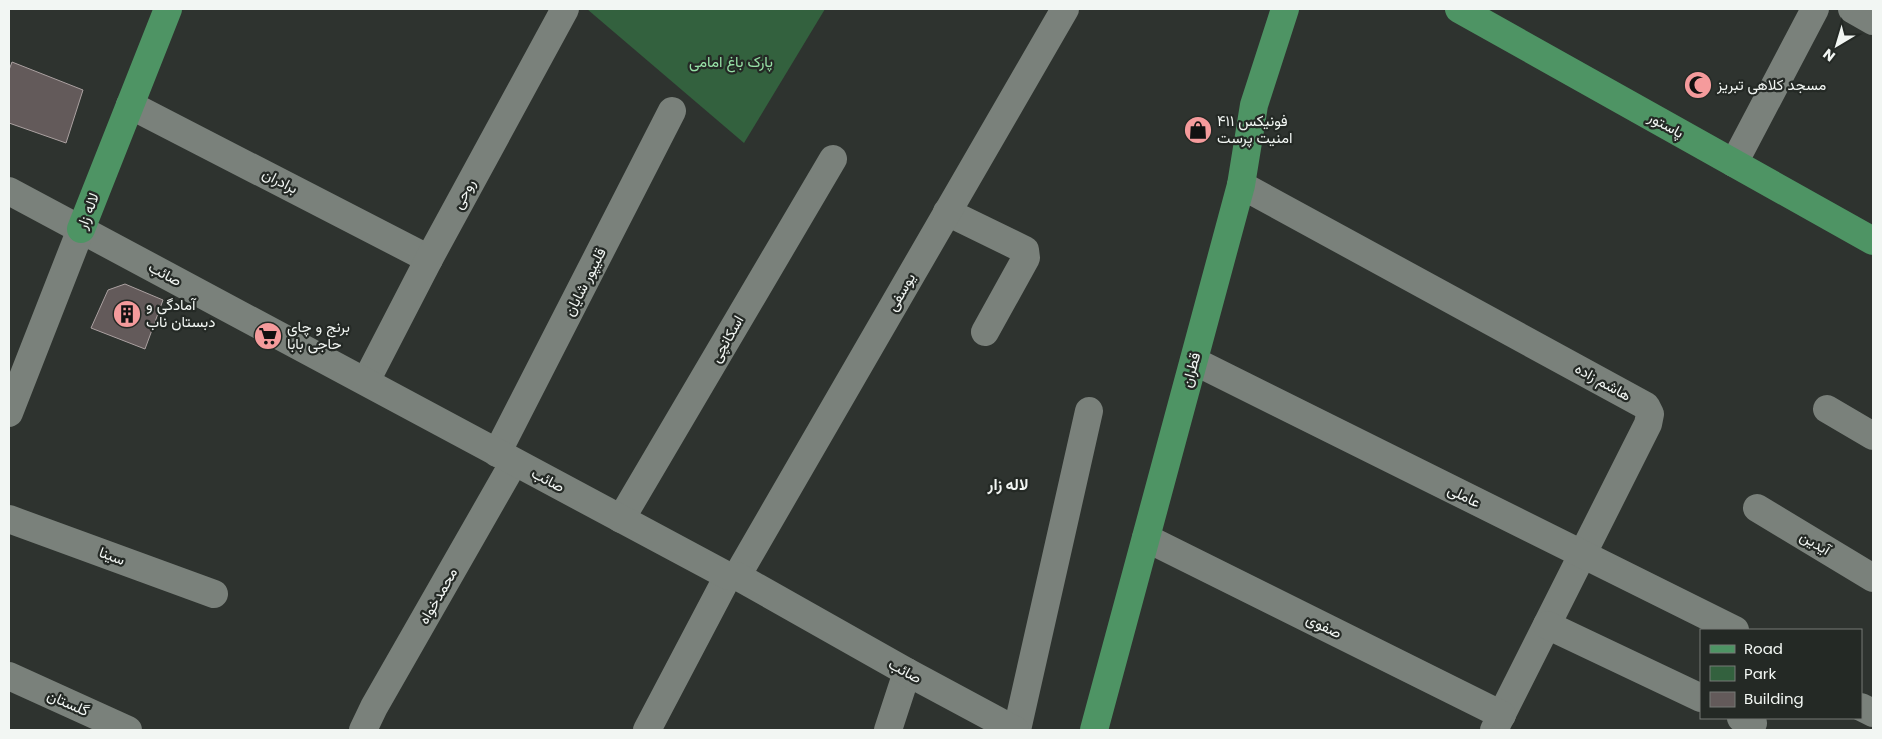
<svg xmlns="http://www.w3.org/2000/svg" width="1882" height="739" font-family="Poppins,Vazirmatn,sans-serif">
<rect width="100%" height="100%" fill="#2e332f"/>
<!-- green -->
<polygon fill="#33613e" points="587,9 825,9 744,143"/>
<!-- building -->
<g fill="#635a5a" stroke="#aba1a1">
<polygon points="12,62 83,90 66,143 9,123 9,70"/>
<polygon points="125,284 163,300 145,349 91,328 108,290"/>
</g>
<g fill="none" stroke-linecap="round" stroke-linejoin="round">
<!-- minor -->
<g stroke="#7a817b" stroke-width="28">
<polyline points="1852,9 1873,21"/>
<polyline points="130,105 429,259"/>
<polyline points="1734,163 1815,9"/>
<polyline points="1241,185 1646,406 1650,414 1648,424 1494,730"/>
<polyline points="947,212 1025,250 1026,258 985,332"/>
<polyline points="1194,361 1735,630"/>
<polyline points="366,381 429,259 565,9"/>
<polyline points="1827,409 1873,436"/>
<polyline points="497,453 672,111"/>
<polyline points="1757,508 1873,578"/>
<polyline points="9,519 214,594"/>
<polyline points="621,519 833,159"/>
<polyline points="1146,538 1502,715"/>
<polyline points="737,576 1065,9"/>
<polyline points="1547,625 1701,698"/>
<polyline points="9,676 128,730"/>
<polyline points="1861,707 1873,713"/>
<polyline points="1741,718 1753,723"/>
<polyline points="363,730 374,707 514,462"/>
<polyline points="647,730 728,576"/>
<polyline points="888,730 907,672"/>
<polyline points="1017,730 1089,411"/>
</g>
<!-- secondary -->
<g stroke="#7a817b" stroke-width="28">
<polyline points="9,191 728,576 737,576 907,672 1015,730"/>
<polyline points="9,413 81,229"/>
</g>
<!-- primary -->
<g stroke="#4e9464" stroke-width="28">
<polyline points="1459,9 1873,241"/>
<polyline points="81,229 168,9"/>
<polyline points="1094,730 1241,185 1254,105 1285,9"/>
</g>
</g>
<!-- icons -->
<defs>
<symbol id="mosque-disc" viewBox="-11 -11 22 22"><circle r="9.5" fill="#f59b9c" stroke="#242925"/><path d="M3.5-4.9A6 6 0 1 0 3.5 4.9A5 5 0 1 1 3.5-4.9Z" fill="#111"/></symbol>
<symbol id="shop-disc" viewBox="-11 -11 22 22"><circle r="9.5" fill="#f59b9c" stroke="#242925"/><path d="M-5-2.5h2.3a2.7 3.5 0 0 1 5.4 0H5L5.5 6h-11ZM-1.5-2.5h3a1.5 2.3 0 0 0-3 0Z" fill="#111"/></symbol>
<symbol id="building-disc" viewBox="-11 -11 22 22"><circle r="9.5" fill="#f59b9c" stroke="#242925"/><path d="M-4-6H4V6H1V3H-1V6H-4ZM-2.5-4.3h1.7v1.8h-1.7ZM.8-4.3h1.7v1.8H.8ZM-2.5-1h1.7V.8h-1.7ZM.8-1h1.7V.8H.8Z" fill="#111"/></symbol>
<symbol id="supermarket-disc" viewBox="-11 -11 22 22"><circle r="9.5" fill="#f59b9c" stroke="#242925"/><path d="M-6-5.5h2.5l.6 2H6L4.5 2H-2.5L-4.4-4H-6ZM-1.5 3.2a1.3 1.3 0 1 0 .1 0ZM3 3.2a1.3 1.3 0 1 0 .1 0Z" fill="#111"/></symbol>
</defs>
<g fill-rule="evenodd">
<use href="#mosque-disc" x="1682" y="69" width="32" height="32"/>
<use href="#shop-disc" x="1182" y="114" width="32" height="32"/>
<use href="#building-disc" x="111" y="298" width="32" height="32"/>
<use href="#supermarket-disc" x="252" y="320" width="32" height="32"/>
</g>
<g text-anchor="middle" stroke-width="4.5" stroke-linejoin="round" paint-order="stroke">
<!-- park labels -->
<g font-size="15" fill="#97e2a7" stroke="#242925">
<text x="731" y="67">پارک باغ امامی</text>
</g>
<!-- poi labels -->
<g font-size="15" fill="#f2f6f3" stroke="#242925" text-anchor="start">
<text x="1717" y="90">مسجد کلاهی تبریز</text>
<text x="1217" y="126">فونیکس ۴۱۱<tspan x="1217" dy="17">امنیت پرست</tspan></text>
<text x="146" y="310">آمادگی و<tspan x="146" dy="17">دبستان ناب</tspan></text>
<text x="287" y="332">برنج و چای<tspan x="287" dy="17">حاجی بابا</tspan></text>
</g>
<!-- street labels -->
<g font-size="15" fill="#f2f6f3" stroke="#242925">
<text transform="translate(1666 125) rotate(29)" y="5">پاستور</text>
<text transform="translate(280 181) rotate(27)" y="5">برادران</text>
<text transform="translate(464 194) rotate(-62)" y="5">روحی</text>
<text transform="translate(88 211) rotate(-69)" y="5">لاله زار</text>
<text transform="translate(165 274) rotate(28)" y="5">صائب</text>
<text transform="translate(585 282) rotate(-63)" y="5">قلیپور شایان</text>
<text transform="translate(901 292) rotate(-60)" y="5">یوسفی</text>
<text transform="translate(727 339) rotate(-60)" y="5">اسکانچی</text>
<text transform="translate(1191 370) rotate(-75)" y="5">قطران</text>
<text transform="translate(1603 382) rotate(29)" y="5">هاشم زاده</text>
<text transform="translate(548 480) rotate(28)" y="5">صائب</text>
<text transform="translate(1464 496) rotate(26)" y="5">عاملی</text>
<text transform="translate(1815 543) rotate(31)" y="5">آیدین</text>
<text transform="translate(112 556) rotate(20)" y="5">سینا</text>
<text transform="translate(438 596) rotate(-60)" y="5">محمدخواه</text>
<text transform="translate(1324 626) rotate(26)" y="5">صفوی</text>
<text transform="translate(905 671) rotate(29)" y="5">صائب</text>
<text transform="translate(68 703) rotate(24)" y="5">گلستان</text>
</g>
<!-- neighbourhood labels -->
<g font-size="16" font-weight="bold" fill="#f2f6f3" stroke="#242925">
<text x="1008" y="490">لاله زار</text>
</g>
</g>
<!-- border -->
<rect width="1882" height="739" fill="none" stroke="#f2f6f3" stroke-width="20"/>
<!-- legend -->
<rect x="1700" y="629" width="162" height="90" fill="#242925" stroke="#767b77"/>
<rect x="1710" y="645" width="25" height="8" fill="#4e9464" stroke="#767b77"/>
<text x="1744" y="654" font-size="15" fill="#f2f6f3">Road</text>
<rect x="1710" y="666" width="25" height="15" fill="#33613e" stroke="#767b77"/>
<text x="1744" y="679" font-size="15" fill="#f2f6f3">Park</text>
<rect x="1710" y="692" width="25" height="15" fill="#635a5a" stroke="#767b77"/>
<text x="1744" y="704" font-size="15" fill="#f2f6f3">Building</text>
<!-- north arrow -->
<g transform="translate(1837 45) rotate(218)" stroke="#242925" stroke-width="4" paint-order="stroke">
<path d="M0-4L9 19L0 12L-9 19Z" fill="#f2f6f3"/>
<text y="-8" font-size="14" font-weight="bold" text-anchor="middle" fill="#f2f6f3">N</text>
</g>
</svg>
